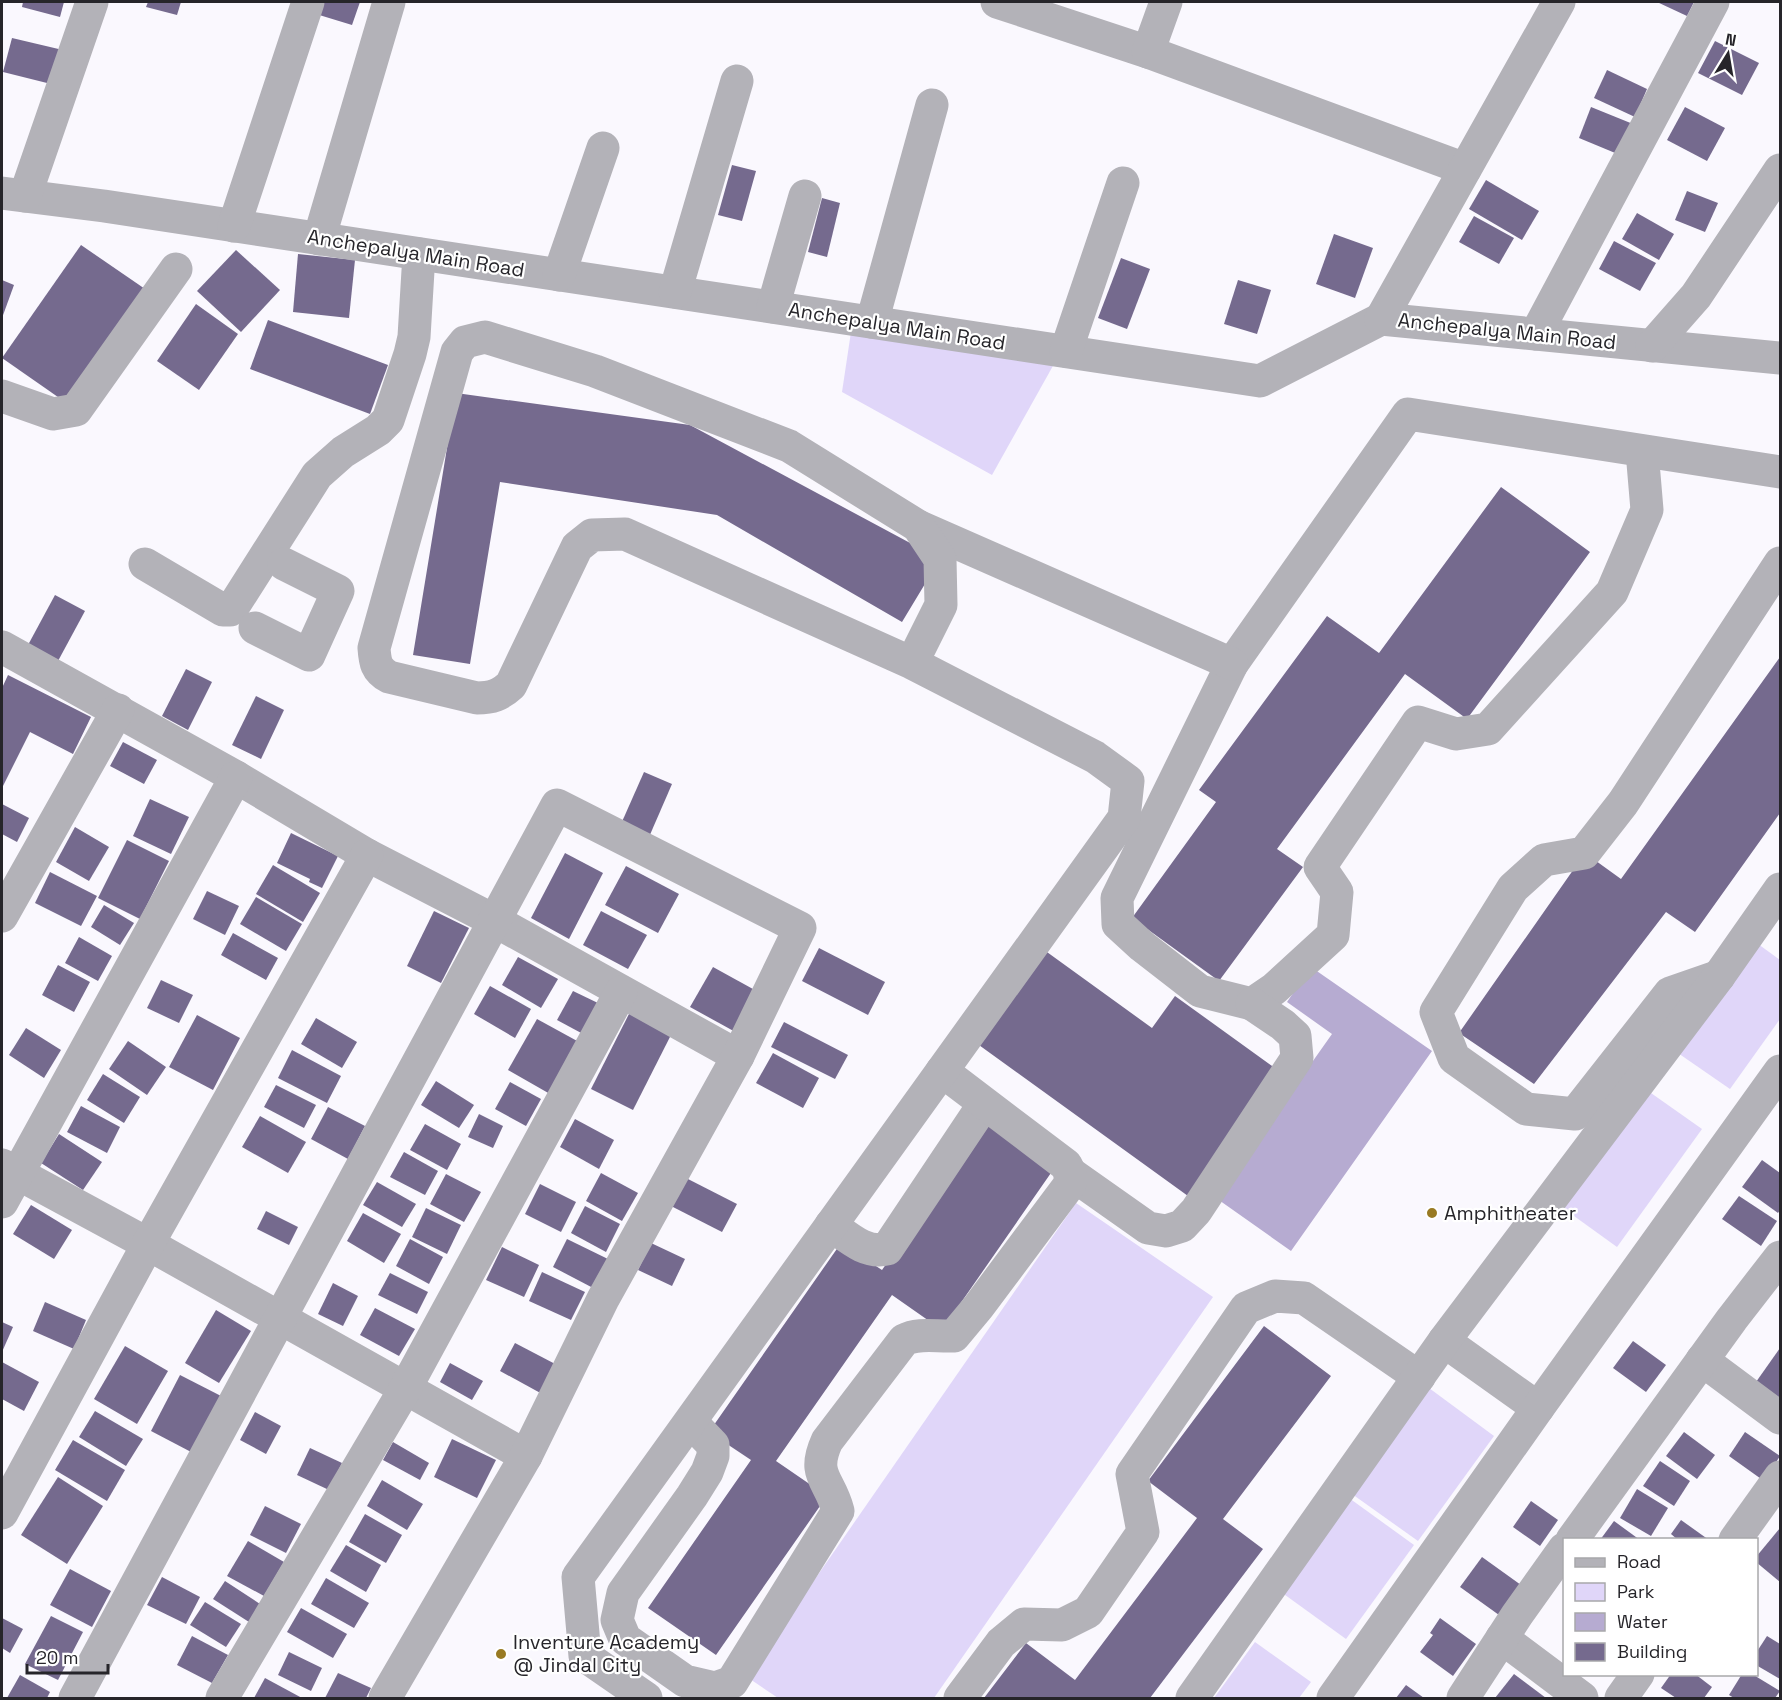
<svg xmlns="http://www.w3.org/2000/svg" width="1782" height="1700" font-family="'Space Grotesk',sans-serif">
<rect width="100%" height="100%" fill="#faf8fe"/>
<!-- green -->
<g fill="#e0d6f9">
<polygon points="851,332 1054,364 992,475 842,392"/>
<polygon points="1754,941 1780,960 1780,1019 1730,1089 1675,1051"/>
<polygon points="1641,1086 1702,1129 1617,1247 1556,1203"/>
<polygon points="1076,1203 1213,1297 934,1698 778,1698 747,1677"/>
<polygon points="1429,1388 1494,1436 1418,1541 1352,1494"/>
<polygon points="1349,1498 1414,1545 1346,1639 1281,1592"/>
<polygon points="1255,1642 1311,1682 1299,1698 1214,1698"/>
</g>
<!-- water -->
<polygon fill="#b6abd1" points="1311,967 1432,1051 1291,1251 1216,1198 1332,1034 1287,1002"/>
<!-- building -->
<g fill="#756a8e">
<polygon points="23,2 64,2 60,17 22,7"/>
<polygon points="148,2 181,2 177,15 146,7"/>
<polygon points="320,2 360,2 352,25 316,14"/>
<polygon points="1657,2 1694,2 1687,16"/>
<polygon points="12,38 67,51 59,86 3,72"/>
<polygon points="1715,41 1759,63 1742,95 1698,73"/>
<polygon points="1607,70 1647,89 1635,117 1594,98"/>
<polygon points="1591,107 1633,124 1620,155 1579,138"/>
<polygon points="1685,107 1725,128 1707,161 1667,140"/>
<polygon points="732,165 756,171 742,221 718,215"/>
<polygon points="1486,180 1539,211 1522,240 1469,209"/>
<polygon points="1687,191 1718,203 1705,232 1675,220"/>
<polygon points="822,198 840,203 827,257 808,252"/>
<polygon points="1637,213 1674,234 1659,260 1622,239"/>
<polygon points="1474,216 1514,238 1499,264 1459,242"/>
<polygon points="1334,234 1373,248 1355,298 1316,284"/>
<polygon points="1614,241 1656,263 1640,291 1599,269"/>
<polygon points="81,245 148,291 68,404 2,358"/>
<polygon points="236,250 280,290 241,332 197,291"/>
<polygon points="298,254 355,260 349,318 293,312"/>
<polygon points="1121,258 1150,269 1127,329 1098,318"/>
<polygon points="2,280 14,285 2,318"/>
<polygon points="1238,280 1271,290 1257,334 1224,324"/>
<polygon points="196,304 238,334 199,390 157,361"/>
<polygon points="268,320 388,365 370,414 250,369"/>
<polygon points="456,393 690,425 940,559 902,622 717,515 500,482 470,664 413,655"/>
<polygon points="1501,487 1590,552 1467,719 1405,674 1277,849 1303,867 1219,981 1132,918 1216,802 1199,790 1327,616 1379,653"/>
<polygon points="55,595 85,611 58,661 28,645"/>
<polygon points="1780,657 1780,813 1695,932 1666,912 1534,1084 1459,1033 1585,853 1621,879"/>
<polygon points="186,669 212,682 188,730 162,716"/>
<polygon points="8,675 91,717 73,754 30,732 2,788 2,688"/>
<polygon points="256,696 284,710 261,759 232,745"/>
<polygon points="123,742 157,760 144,784 110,766"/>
<polygon points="644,772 672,784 649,837 621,824"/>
<polygon points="150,799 189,817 171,854 133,836"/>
<polygon points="2,804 29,818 17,842 2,834"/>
<polygon points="75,827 109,847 89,881 56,862"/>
<polygon points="291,833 338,856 322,888 309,882 310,879 277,863"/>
<polygon points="127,840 169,861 140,919 98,898"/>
<polygon points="565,853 603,873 569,939 531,918"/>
<polygon points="273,865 320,893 303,922 256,894"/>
<polygon points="626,866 679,894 658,933 605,905"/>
<polygon points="50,872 97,896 81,926 35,903"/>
<polygon points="207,891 239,906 225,935 193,919"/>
<polygon points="256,897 302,924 286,951 240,924"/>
<polygon points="104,905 134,923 120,945 91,927"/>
<polygon points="434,911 469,928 441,983 407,966"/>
<polygon points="601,911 647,935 628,969 583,945"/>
<polygon points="233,933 278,958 266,980 221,955"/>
<polygon points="79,937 112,956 98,981 65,963"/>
<polygon points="1040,947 1152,1028 1175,996 1279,1071 1188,1196 972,1040"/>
<polygon points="819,948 885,982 868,1015 802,981"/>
<polygon points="518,957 558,979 541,1008 502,985"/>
<polygon points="58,965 90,982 74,1012 42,995"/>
<polygon points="713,967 762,994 739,1034 690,1007"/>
<polygon points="161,980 193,995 179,1023 147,1008"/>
<polygon points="490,986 531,1009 515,1038 474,1014"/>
<polygon points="573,991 600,1004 583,1034 557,1020"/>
<polygon points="631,1010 673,1031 633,1110 591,1089"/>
<polygon points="197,1015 240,1038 213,1090 169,1067"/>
<polygon points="316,1018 357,1042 342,1068 301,1044"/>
<polygon points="537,1019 579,1042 550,1094 508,1070"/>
<polygon points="784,1022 848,1055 835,1079 771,1047"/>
<polygon points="26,1028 61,1050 44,1078 9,1055"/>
<polygon points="128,1041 166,1067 147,1095 109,1069"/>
<polygon points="292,1050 341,1076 327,1103 278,1078"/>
<polygon points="773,1053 819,1078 803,1108 756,1083"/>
<polygon points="103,1074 140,1097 124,1123 87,1100"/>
<polygon points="436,1081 474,1105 459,1128 421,1105"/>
<polygon points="510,1082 541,1099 526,1126 495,1109"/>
<polygon points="276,1085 316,1105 304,1128 264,1107"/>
<polygon points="81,1106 120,1127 107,1153 67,1132"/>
<polygon points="328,1107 365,1126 348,1159 311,1139"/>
<polygon points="479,1114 503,1126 493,1148 468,1137"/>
<polygon points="260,1116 306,1142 288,1173 242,1147"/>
<polygon points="575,1119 614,1140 599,1169 560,1147"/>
<polygon points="984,1123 1053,1170 942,1330 892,1295 776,1461 827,1496 716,1655 648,1608 751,1460 709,1432 841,1243 882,1270"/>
<polygon points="425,1124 461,1144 447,1170 410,1150"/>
<polygon points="59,1134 102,1162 83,1190 41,1163"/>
<polygon points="404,1152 438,1171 425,1195 390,1177"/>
<polygon points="1762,1160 1780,1173 1780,1210 1778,1213 1742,1187"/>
<polygon points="601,1173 638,1193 622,1221 586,1201"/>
<polygon points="446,1174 481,1192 464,1222 430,1204"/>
<polygon points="686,1178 737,1204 722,1232 671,1206"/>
<polygon points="377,1182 416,1204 402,1227 363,1205"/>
<polygon points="540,1184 576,1202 561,1232 525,1214"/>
<polygon points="1739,1196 1777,1221 1761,1246 1722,1219"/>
<polygon points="31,1205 72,1230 54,1259 13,1234"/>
<polygon points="585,1206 620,1224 606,1252 571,1233"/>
<polygon points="426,1208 461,1225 447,1254 412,1237"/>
<polygon points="266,1211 298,1227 289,1245 257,1229"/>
<polygon points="363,1213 401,1234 384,1263 347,1241"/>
<polygon points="410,1239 443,1257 429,1284 396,1266"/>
<polygon points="567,1239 610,1260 595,1289 553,1267"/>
<polygon points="651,1243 685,1259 672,1286 638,1270"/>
<polygon points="502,1247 539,1265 524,1297 486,1280"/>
<polygon points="542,1272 585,1292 571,1320 529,1301"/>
<polygon points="390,1273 428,1292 417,1314 378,1295"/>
<polygon points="333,1283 358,1296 343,1326 318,1314"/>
<polygon points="45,1302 86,1320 74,1349 33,1331"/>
<polygon points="375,1308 415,1329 399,1356 360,1335"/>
<polygon points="216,1310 251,1331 219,1383 185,1363"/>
<polygon points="2,1322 13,1327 2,1352"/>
<polygon points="1264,1326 1331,1376 1223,1519 1263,1549 1150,1698 984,1698 1026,1643 1075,1680 1197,1518 1148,1481"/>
<polygon points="1633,1341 1666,1365 1646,1392 1613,1368"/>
<polygon points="515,1343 559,1366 544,1395 500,1371"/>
<polygon points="125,1346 168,1371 137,1424 94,1399"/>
<polygon points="1780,1348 1780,1400 1756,1382"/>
<polygon points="2,1362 39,1382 24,1411 2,1399"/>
<polygon points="450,1363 483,1381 472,1400 440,1382"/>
<polygon points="180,1375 223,1397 193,1453 151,1431"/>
<polygon points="95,1411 143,1439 126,1466 79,1437"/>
<polygon points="255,1412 281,1426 266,1454 240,1440"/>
<polygon points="1684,1432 1715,1455 1697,1479 1666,1456"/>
<polygon points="1745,1432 1780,1456 1764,1481 1729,1456"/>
<polygon points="452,1439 496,1460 477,1498 434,1477"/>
<polygon points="73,1440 125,1470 107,1501 55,1470"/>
<polygon points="393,1442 429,1463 420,1480 383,1460"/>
<polygon points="310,1448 342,1463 329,1490 297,1475"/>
<polygon points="1660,1461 1690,1481 1674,1506 1643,1486"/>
<polygon points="58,1477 103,1506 67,1564 21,1535"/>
<polygon points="382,1480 423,1504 407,1530 367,1506"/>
<polygon points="1637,1489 1668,1508 1651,1536 1620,1518"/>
<polygon points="1531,1501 1558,1520 1540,1546 1513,1527"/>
<polygon points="265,1506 301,1524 286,1553 250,1535"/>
<polygon points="365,1514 402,1535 386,1563 349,1542"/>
<polygon points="1681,1520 1709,1540 1678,1540 1671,1534"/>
<polygon points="1614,1521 1640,1540 1600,1540"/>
<polygon points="1780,1528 1780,1582 1756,1562 1756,1557"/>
<polygon points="248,1541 284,1562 264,1596 227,1576"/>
<polygon points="346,1545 381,1565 366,1592 330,1571"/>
<polygon points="1482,1557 1521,1585 1499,1615 1460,1587"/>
<polygon points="70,1569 111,1591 92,1627 50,1605"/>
<polygon points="162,1577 200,1597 186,1624 147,1605"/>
<polygon points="326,1578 369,1603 354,1628 311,1604"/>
<polygon points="225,1581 260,1604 249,1622 213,1599"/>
<polygon points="205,1602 241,1624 226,1647 190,1625"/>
<polygon points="301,1608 347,1634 333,1658 287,1632"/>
<polygon points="51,1616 83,1632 58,1680 25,1664"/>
<polygon points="2,1618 23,1629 10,1653 2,1648"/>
<polygon points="1440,1618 1476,1644 1453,1676 1420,1652 1433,1635 1430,1633"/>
<polygon points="192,1636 228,1655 212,1683 177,1665"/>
<polygon points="1767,1636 1780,1644 1780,1679 1756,1665 1756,1653"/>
<polygon points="289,1652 322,1668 311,1691 278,1675"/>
<polygon points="338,1673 371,1688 366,1698 325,1698"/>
<polygon points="1514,1674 1546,1698 1495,1698"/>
<polygon points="1671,1674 1695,1674 1712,1687 1704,1698 1676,1698 1661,1688"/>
<polygon points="1742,1674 1752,1674 1780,1691 1775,1698 1734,1698 1729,1695"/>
<polygon points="20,1675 50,1692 47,1698 7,1698"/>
<polygon points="265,1678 302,1698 254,1698"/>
<polygon points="1406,1685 1424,1698 1396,1698"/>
</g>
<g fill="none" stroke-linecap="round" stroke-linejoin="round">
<!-- minor -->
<g stroke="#b3b2b8" stroke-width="33">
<polyline points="997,2 1148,52"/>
<polyline points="1166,2 1148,52 1465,169"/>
<polyline points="2,193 104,206 1260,381 1381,319 1780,358"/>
<polyline points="25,196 92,2"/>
<polyline points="234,226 308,2"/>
<polyline points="319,239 389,2"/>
<polyline points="559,275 603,148"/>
<polyline points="675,292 737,81"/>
<polyline points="773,307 805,196"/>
<polyline points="1381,319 1559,2"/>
<polyline points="872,322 932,105"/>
<polyline points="1536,334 1713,2"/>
<polyline points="1652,346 1696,296 1780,170"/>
<polyline points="1066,351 1123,183"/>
<polyline points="2,396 53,414 76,410 176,269"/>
<polyline points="1642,451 1647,510 1612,592 1488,729 1456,734 1418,722 1320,867 1337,892 1333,935 1274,989 1252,1004 1200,991 1142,946 1118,924 1117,898 1232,664 1408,414 1780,472"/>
<polyline points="918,526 1232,664"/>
<polyline points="145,564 223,610 230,610 233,607 317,475 343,452 378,430 388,420 410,354 414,337 419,254"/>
<polyline points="255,628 309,655 338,591 284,564"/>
<polyline points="2,647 236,777 367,855 495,921 738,1056"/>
<polyline points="2,916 118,710"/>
<polyline points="1719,976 1670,993 1575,1114 1526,1109 1454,1058 1436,1012 1513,888 1544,860 1584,853 1623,803 1780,563"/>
<polyline points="2,1165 148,1244 526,1456"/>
<polyline points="1070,1173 1148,1228 1166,1231 1182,1226 1196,1211 1297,1058 1295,1036 1283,1025 1252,1004"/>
<polyline points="2,1202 236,777"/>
<path d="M831 1225C848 1237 865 1254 887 1249L984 1104"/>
<polyline points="1444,1341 1538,1408"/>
<polyline points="1702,1360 1780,1418"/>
<path d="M691 1422 713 1445V1456L707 1472 692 1496 623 1593 617 1620 625 1639 685 1681 715 1688 732 1682 838 1511C830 1479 811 1476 827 1441L904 1340C919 1332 937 1337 954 1336L979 1306 1070 1184V1173L1066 1165 942 1071"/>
<polyline points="2,1513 148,1244 367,855"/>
<polyline points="1572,1540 1732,1319 1780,1257"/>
<polyline points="1735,1540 1780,1477"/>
<polyline points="1502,1638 1582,1698"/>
<polyline points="75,1698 557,805 800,928 738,1056 603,1299 526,1456 385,1698"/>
<polyline points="222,1698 405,1389 621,992"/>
<path d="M646 1698 585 1656 578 1577 1124 818 1128 781 1095 757 912 663 941 605 940 559 918 526 789 446 595 371 485 337 465 342 457 352 374 648C375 662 376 670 389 677L477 698C492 698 500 695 511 685L577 547 592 535 625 534 912 663"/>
<polyline points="960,1698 1001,1643 1024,1624 1062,1625 1088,1612 1143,1532 1132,1474 1246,1308 1275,1296 1304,1298 1419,1377"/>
<polyline points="1192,1698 1444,1341 1719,976 1780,889"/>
<polyline points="1333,1698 1538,1408 1780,1071"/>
<polyline points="1463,1698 1517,1615 1564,1549"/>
<polyline points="1621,1698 1638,1674"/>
</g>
</g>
<!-- markers -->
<g fill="#997a23" stroke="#fff" stroke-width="2">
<circle cx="1432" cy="1213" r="6"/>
<circle cx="501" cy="1654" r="6"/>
</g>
<g text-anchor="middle" stroke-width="4.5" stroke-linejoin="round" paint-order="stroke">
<!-- street labels -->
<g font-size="20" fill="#26252a" stroke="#fff">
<text transform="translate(416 253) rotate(9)" y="7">Anchepalya Main Road</text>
<text transform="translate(897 326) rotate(9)" y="7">Anchepalya Main Road</text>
<text transform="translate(1507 331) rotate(6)" y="7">Anchepalya Main Road</text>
</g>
<!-- poi labels -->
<g font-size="20" fill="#26252a" stroke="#fff" text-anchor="start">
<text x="1444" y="1220">Amphitheater</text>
<text x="513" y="1649">Inventure Academy<tspan x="513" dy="23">@ Jindal City</tspan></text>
</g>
</g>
<!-- border -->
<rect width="1782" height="1700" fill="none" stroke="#26252a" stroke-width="6"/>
<!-- legend -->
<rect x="1563" y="1538" width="195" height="138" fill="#ffffff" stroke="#a8a8aa" stroke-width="1.5"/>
<rect x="1575" y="1558" width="30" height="9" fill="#b3b2b8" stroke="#a8a8aa" stroke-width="1.5"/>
<text x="1617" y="1568" font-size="18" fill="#26252a">Road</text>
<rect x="1575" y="1583" width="30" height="18" fill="#e0d6f9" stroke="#a8a8aa" stroke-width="1.5"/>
<text x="1617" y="1598" font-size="18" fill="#26252a">Park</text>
<rect x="1575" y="1613" width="30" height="18" fill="#b6abd1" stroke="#a8a8aa" stroke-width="1.5"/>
<text x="1617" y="1628" font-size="18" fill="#26252a">Water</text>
<rect x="1575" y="1643" width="30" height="18" fill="#756a8e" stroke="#a8a8aa" stroke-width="1.5"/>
<text x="1617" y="1658" font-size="18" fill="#26252a">Building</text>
<!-- north arrow -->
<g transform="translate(1728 54) rotate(11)" stroke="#ffffff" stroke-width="4.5" paint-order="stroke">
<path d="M0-4.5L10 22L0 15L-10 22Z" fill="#26252a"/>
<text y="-9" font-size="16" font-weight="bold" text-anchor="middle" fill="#26252a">N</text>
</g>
<!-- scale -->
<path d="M27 1664v9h81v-9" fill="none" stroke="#26252a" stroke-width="3"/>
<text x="36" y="1664" font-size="18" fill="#26252a" stroke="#ffffff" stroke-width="4.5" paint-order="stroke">20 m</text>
</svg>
